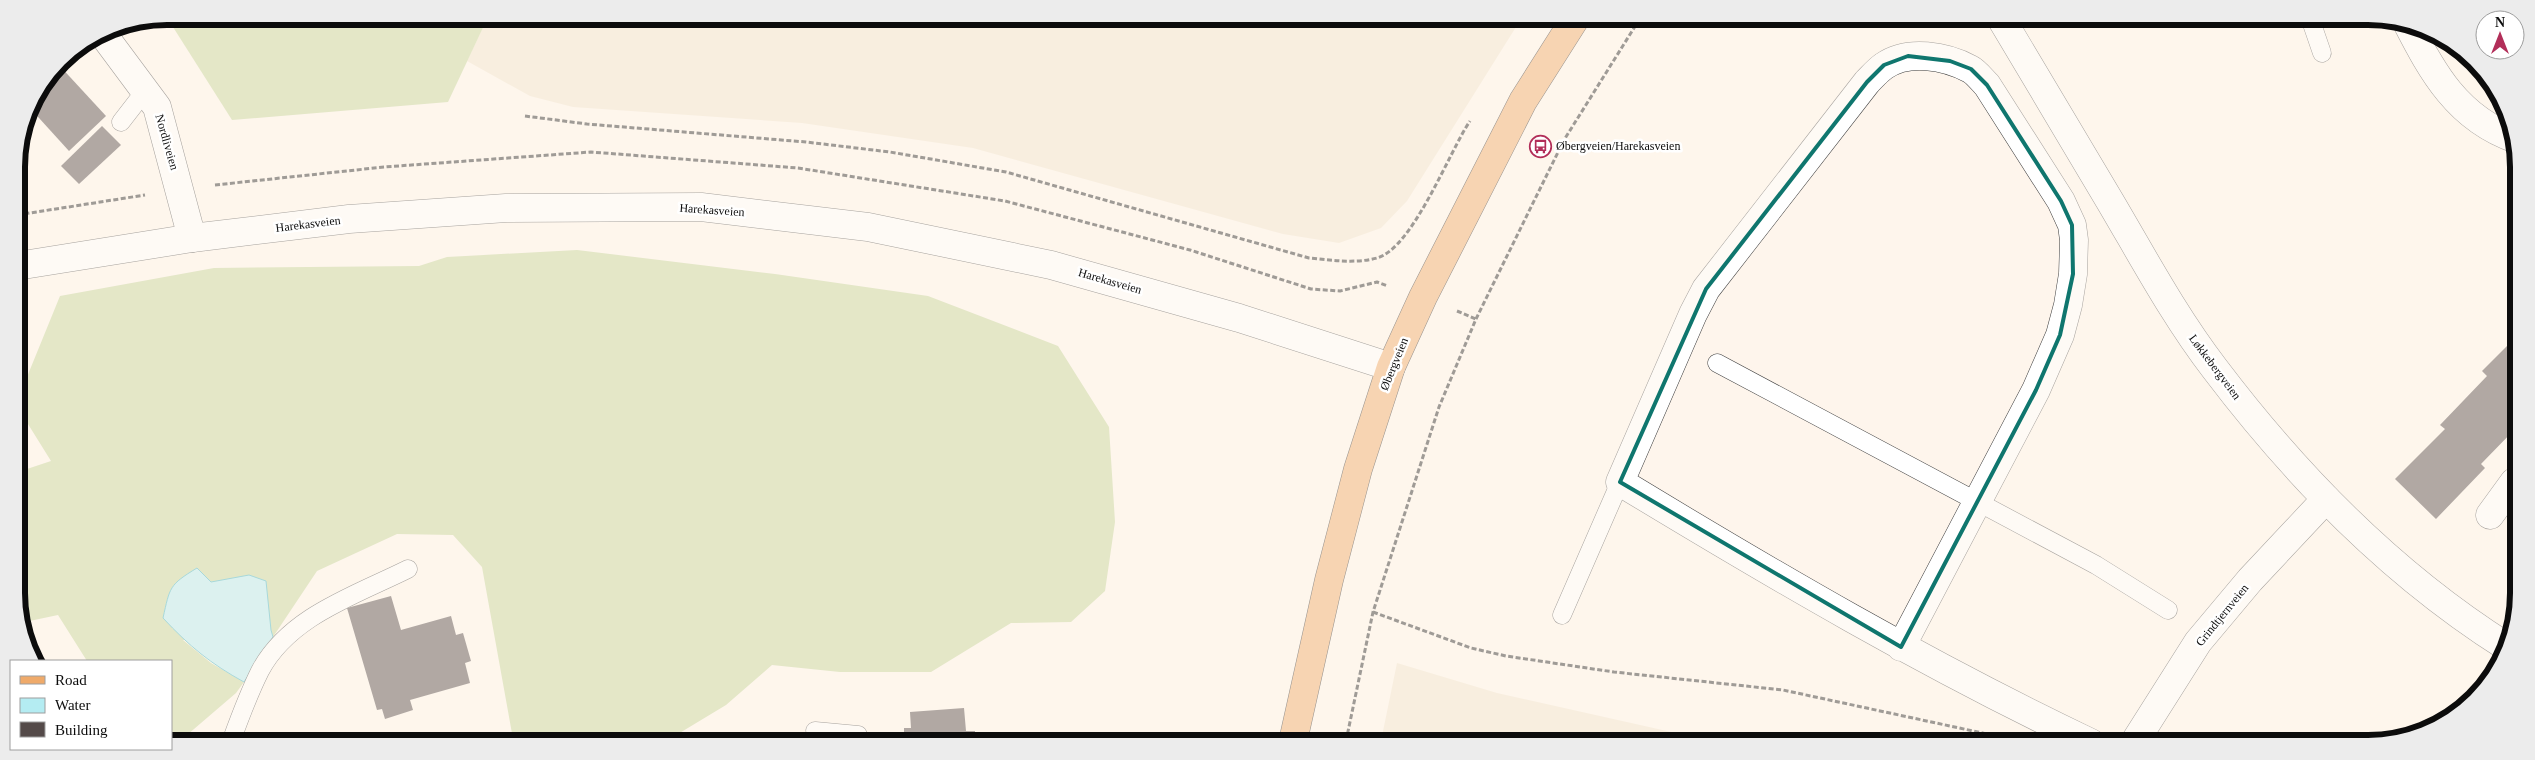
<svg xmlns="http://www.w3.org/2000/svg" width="2535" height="760" font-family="Georgia,serif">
<rect width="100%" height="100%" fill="#fef5ec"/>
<!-- farmland -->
<g fill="#f2e5ce">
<polygon points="488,17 1521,19 1407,201 1381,228 1339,243 1283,234 973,148 802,123 573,107 530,96 467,61"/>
<polygon points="1397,663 1497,693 1716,742 1381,741"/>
</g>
<!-- forest -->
<g fill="#c5d599">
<polygon points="166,16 167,16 488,17 448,102 232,120"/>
<polygon points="577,250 775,274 928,296 1058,346 1109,427 1115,522 1105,591 1071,622 1011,623 931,672 840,672 772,665 726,705 668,740 513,739 482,567 453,535 397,534 317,571 273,637 271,630 183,640 211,663 244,682 236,693 187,735 171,736 171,661 87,661 58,615 20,623 18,472 51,461 18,408 18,399 60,296 214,268 419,266 447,257"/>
</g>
<!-- water -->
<path fill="#b4ecf2" stroke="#40b4c4" d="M197 568 211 582 249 575 266 581 271 630 273 637 244 682C211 664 189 646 163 618 170 587 169 585 197 568Z"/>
<!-- building -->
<g fill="#544a49">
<polygon points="58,64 106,116 69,151 29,107"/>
<polygon points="102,126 121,145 79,184 61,166"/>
<polygon points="2515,338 2515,429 2481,464 2485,468 2436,519 2395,479 2445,429 2440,425 2487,376 2482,371"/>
<polygon points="391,596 401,630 451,616 456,635 463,633 471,661 465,663 470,683 410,700 413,710 385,719 382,709 377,710 347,608"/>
<polygon points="964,708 966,731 975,731 975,740 904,740 904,728 911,728 910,712"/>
</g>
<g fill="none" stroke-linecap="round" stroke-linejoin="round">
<defs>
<g id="service">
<polyline points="2311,21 2322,53"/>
<polyline points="121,122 145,91"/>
<polyline points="1717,363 2096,565 2168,610"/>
<polyline points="1562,615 1620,482"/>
<polyline points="815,731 858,735 860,740"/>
<path d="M232 739C240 717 249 693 260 671 289 616 356 595 408 569"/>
</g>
<g id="minor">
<path d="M2002 20C2038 81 2075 142 2111 203 2144 259 2175 317 2215 369 2296 476 2393 575 2507 647"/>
<path d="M2406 21C2432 72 2458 119 2516 139"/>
<polyline points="102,33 157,107 192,238"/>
<polyline points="2490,515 2514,482"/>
<path d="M1901 647 2036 390 2060 335 2068 305 2073 274 2074 240 2072 225 2061 201 1987 85C1982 80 1976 72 1970 69 1946 56 1908 49 1884 66 1878 70 1872 77 1867 82L1706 289 1693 314 1620 482C1775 576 1927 665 2091 743"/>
<polyline points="2134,743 2198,642 2250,580 2326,499"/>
</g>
<polyline id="tertiary" points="17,266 192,238 349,219 506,208 701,207 868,227 1051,265 1239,318 1391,367"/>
<polyline id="primary" points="1293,741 1329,580 1358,469 1391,367 1423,297 1523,101 1575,19"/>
</defs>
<!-- service casing -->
<use href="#service" stroke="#3f3f3f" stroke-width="19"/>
<!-- minor casing -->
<use href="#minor" stroke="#3f3f3f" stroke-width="29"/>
<!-- tertiary casing -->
<use href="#tertiary" stroke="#3f3f3f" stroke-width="29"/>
<!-- primary casing -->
<use href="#primary" stroke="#1d1d1d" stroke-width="29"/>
<!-- path -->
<g stroke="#2e2e2e" stroke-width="3" stroke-dasharray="5 2.5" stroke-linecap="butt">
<path d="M525 116 587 124 806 142 890 152 1006 172 1309 258C1332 260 1354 264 1377 258 1413 248 1449 152 1470 121"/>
<polyline points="215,185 384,167 591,152 798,168 1005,201 1190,250 1311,289 1340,291 1377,282 1388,286"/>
<polyline points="17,215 145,195"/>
<polyline points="1457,311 1476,319"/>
<polyline points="1373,612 1471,648 1506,656 1614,672 1783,690 1987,734"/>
<polyline points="1346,741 1373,612 1439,407 1476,319 1564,140 1639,20"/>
</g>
<!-- service -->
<use href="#service" stroke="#fff" stroke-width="18"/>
<!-- minor -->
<use href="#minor" stroke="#fff" stroke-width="28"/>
<!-- tertiary -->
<use href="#tertiary" stroke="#fff" stroke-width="28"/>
<!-- primary -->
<use href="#primary" stroke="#efaa6a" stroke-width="28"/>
</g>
<!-- marked area -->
<path d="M0 0H2535V760H0ZM1908 56 1950 61 1971 69 1987 85 2061 201 2072 225 2073 274 2060 335 2036 390 1901 647 1620 482 1706 289 1867 82 1884 65Z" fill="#fef5ec" fill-opacity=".55" fill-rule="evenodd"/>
<path fill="none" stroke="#0f766e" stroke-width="4" stroke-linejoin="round" d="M1908 56 1950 61 1971 69 1987 85 2061 201 2072 225 2073 274 2060 335 2036 390 1901 647 1620 482 1706 289 1867 82 1884 65Z"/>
<!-- icons -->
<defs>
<symbol id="bus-ring" viewBox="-11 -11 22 22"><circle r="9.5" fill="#fff" stroke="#b22e59" stroke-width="1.5"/><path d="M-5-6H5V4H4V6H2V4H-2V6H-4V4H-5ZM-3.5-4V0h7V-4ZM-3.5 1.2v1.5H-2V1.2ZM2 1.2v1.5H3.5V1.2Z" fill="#b22e59"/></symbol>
</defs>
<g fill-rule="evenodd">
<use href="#bus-ring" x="1528" y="134" width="25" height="25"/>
</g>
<g text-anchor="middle" stroke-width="5" stroke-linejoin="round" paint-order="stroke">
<!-- street labels -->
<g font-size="12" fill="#0c0c0c" stroke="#fff">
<text transform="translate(167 142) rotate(74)" y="4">Nordliveien</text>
<text transform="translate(712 210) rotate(4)" y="4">Harekasveien</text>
<text transform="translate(308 224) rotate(-7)" y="4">Harekasveien</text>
<text transform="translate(1110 281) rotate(16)" y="4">Harekasveien</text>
<text transform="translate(1394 364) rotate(-68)" y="4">Øbergveien</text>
<text transform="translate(2215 367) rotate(53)" y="4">Løkkebergveien</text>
<text transform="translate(2222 615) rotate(-51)" y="4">Grindtjernveien</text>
</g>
<!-- poi labels -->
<g font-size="12" fill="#0c0c0c" stroke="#fff" text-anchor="start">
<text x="1556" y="150">Øbergveien/Harekasveien</text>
</g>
</g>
<!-- crop -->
<path d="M0 0H2535V760H0ZM167 25H2368A142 142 0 0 1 2510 167V593A142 142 0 0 1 2368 735H167A142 142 0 0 1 25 593V167A142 142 0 0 1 167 25Z" fill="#ececec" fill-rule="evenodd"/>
<path fill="none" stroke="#0c0c0c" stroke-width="6" d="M167 25H2368A142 142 0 0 1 2510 167V593A142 142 0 0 1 2368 735H167A142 142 0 0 1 25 593V167A142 142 0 0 1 167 25Z"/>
<!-- legend -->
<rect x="10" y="660" width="162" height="90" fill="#ffffff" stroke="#9e9e9e"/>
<rect x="20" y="676" width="25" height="8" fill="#efaa6a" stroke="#9e9e9e"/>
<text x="55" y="685" font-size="15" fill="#0c0c0c">Road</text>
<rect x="20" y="698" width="25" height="15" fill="#b4ecf2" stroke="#9e9e9e"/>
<text x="55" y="710" font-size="15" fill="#0c0c0c">Water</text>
<rect x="20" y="722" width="25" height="15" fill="#544a49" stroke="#9e9e9e"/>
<text x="55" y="735" font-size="15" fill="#0c0c0c">Building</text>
<!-- north arrow -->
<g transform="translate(2500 35)"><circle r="24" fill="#ffffff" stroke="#9e9e9e"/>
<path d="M0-4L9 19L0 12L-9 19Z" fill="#b22e59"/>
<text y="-8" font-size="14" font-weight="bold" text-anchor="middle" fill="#0c0c0c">N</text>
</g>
</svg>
